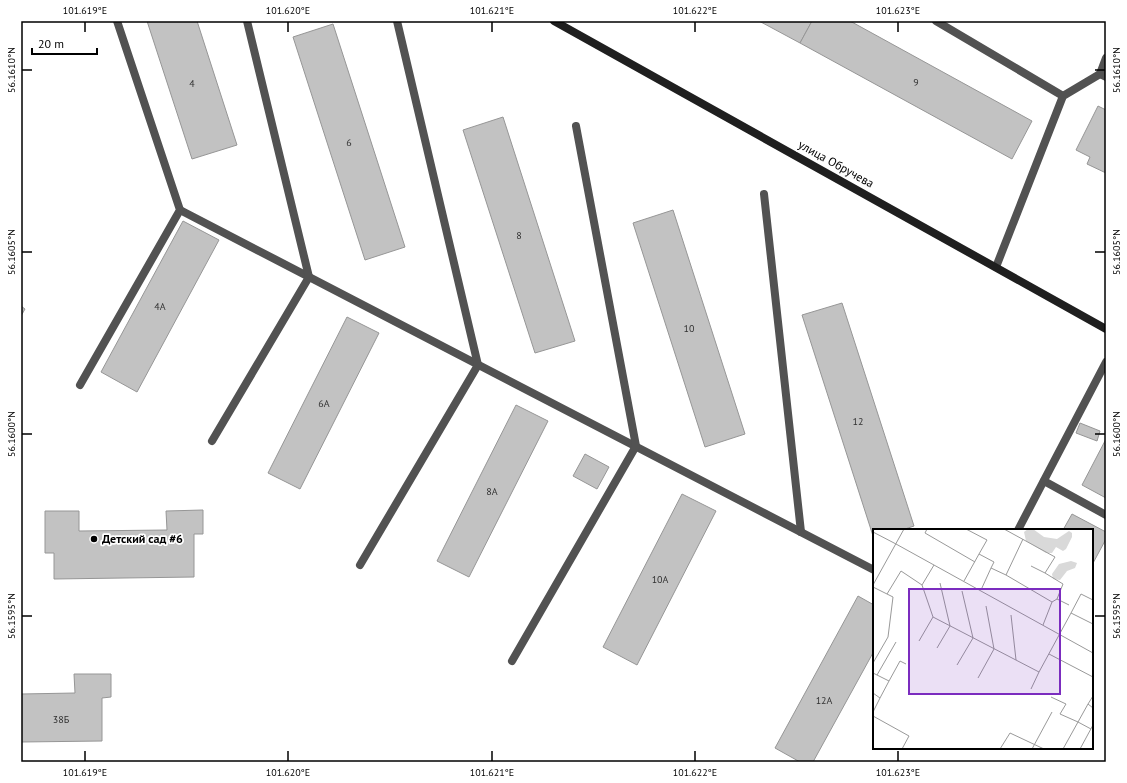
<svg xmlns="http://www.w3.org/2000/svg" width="1127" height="783" font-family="'PT Sans',sans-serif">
<rect width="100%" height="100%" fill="#fff"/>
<!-- building -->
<g fill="#c2c2c2" stroke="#969696">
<polygon points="147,21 197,21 237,145 192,159"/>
<polygon points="759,21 812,21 800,43"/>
<polygon points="812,21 850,21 1032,121 1012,159 800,43"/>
<polygon points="333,24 405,247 365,260 293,37"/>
<polygon points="1098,106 1106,110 1106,173 1087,164 1090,157 1076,150"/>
<polygon points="503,117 575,341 535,353 463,130"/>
<polygon points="673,210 745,434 705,447 633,223"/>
<polygon points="183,221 219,240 137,392 101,372"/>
<polygon points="842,303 914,526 902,530 874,530 874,539 802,315"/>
<polygon points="21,306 25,309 21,316"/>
<polygon points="347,317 379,333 300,489 268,473"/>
<polygon points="516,405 548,421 469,577 437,561"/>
<polygon points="1080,423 1100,431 1097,441 1076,433"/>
<polygon points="1106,439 1106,498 1082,485"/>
<polygon points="585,454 609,467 597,489 573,476"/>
<polygon points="682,494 716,511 637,665 603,647"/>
<polygon points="203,510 203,534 194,534 194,577 54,579 54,553 45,553 45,511 79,511 79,531 167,530 166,511"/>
<polygon points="1072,514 1106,532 1106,539 1092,565 1092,530 1063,530"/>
<polygon points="858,596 874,605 874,651 813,762 800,762 775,748"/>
<polygon points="74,674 111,674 111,697 102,698 102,741 21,742 21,694 75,693"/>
</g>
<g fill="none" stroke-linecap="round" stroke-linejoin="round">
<!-- lane -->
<g stroke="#525252" stroke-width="8">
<polyline points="936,21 1063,96"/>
<polyline points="1100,74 1106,58"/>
<polyline points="764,194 801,532"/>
<polyline points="180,210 874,570"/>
<polyline points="996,267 1063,96 1100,74 1106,77"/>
<polyline points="80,385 180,210 117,21"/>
<polyline points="212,441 309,277 247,21"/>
<polyline points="1044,481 1106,515"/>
<polyline points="1018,530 1106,362"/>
<polyline points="360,565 478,365 397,21"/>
<polyline points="512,661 636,446 576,126"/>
</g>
<!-- secondary -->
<polyline stroke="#1f1f1f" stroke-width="8" points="554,21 1106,329"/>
</g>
<!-- ticks -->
<path fill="none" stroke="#000" stroke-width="1.5" d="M85 22V32M288 22V32M492 22V32M695 22V32M898 22V32M22 70H32M1095 70H1105M22 252H32M1095 252H1105M22 434H32M1095 434H1105M22 616H32M1095 616H1105M85 751V761M288 751V761M492 751V761M695 751V761M898 751V761"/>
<!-- markers -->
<circle fill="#000" stroke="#fff" stroke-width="1.5" cx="94" cy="539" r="4"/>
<g text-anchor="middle" stroke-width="3.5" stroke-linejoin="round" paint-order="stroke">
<!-- number labels -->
<g font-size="10" fill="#303030">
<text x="916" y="86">9</text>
<text x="192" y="87">4</text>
<text x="349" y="146">6</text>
<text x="519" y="239">8</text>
<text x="160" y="310">4А</text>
<text x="689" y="332">10</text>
<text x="324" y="407">6А</text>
<text x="858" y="425">12</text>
<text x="492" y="495">8А</text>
<text x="660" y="583">10А</text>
<text x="824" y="704">12А</text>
<text x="61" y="723">38Б</text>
</g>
<!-- street labels -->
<g font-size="12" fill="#000" stroke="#fff">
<text transform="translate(836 164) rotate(29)" y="4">улица Обручева</text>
</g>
<!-- poi labels -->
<g font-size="12" font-weight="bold" fill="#000" stroke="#fff" text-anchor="start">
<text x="102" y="543">Детский сад #6</text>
</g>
</g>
<!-- overview -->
<g transform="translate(873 529)">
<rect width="220" height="220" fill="#fff"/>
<path d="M155 0H160L171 8 184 10 196 2 199 4V8L193 20 190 22 183 18 179 24H173L153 12 151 3ZM198 32 204 34 202 39 194 42 187 51 180 50 179 45 186 35Z" fill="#d9d9d9"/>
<path fill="none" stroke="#999" stroke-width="1" d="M54 0 52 4 102 33M93 0 114 11 106 25 121 33 118 39 133 46M131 0 182 28 172 44 190 55 184 70M0 3 23 15M150 10 133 46 179 73M23 15 220 124M158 37 172 44M91 52 106 25M0 56 31 0M0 58 20 68 15 108 0 134M108 61 118 39M14 65 28 42 49 56 61 36M220 71 208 65 198 84 220 95M138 86 143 131M60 88 166 143 198 84M170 96 179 73 184 70 196 76M46 112 60 88 49 56M64 119 77 97 67 54M176 125 220 148M84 136 100 109 89 62M0 144 16 152 7 169M4 146 23 113M105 149 121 120 113 77M16 152 27 132 33 135M158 160 166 143M0 164 7 169 0 183M220 167 215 175 220 179M178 168 193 175 187 185 205 193 190 220M215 175 205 193 218 200M0 187 36 207 29 220M127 220 137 204 171 220M159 220 179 183M207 220 220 196"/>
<path fill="#7b2cbf" fill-opacity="0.15" stroke="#7b2cbf" stroke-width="2" d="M36 60H187V165H36Z"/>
<rect width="220" height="220" fill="none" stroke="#000" stroke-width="2"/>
</g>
<!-- border -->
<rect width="1127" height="783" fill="none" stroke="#ffffff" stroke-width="44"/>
<!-- scale -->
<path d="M32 48v6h65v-6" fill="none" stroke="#000000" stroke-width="2"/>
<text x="38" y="48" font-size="12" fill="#000000" stroke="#ffffff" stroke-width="3" paint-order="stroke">20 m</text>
<rect x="22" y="22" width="1083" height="739" fill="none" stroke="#000" stroke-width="1.5"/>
<g font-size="10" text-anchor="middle" fill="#000">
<text x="85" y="14">101.619°E</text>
<text x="288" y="14">101.620°E</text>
<text x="492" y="14">101.621°E</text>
<text x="695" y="14">101.622°E</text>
<text x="898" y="14">101.623°E</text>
<text transform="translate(11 70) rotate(-90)" y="4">56.1610°N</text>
<text transform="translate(1116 70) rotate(-90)" y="4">56.1610°N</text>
<text transform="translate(11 252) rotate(-90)" y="4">56.1605°N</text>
<text transform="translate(1116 252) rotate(-90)" y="4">56.1605°N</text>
<text transform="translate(11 434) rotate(-90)" y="4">56.1600°N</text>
<text transform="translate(1116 434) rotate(-90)" y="4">56.1600°N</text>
<text transform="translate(11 616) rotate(-90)" y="4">56.1595°N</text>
<text transform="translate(1116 616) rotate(-90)" y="4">56.1595°N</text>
<text x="85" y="776">101.619°E</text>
<text x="288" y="776">101.620°E</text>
<text x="492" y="776">101.621°E</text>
<text x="695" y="776">101.622°E</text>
<text x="898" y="776">101.623°E</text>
</g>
</svg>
